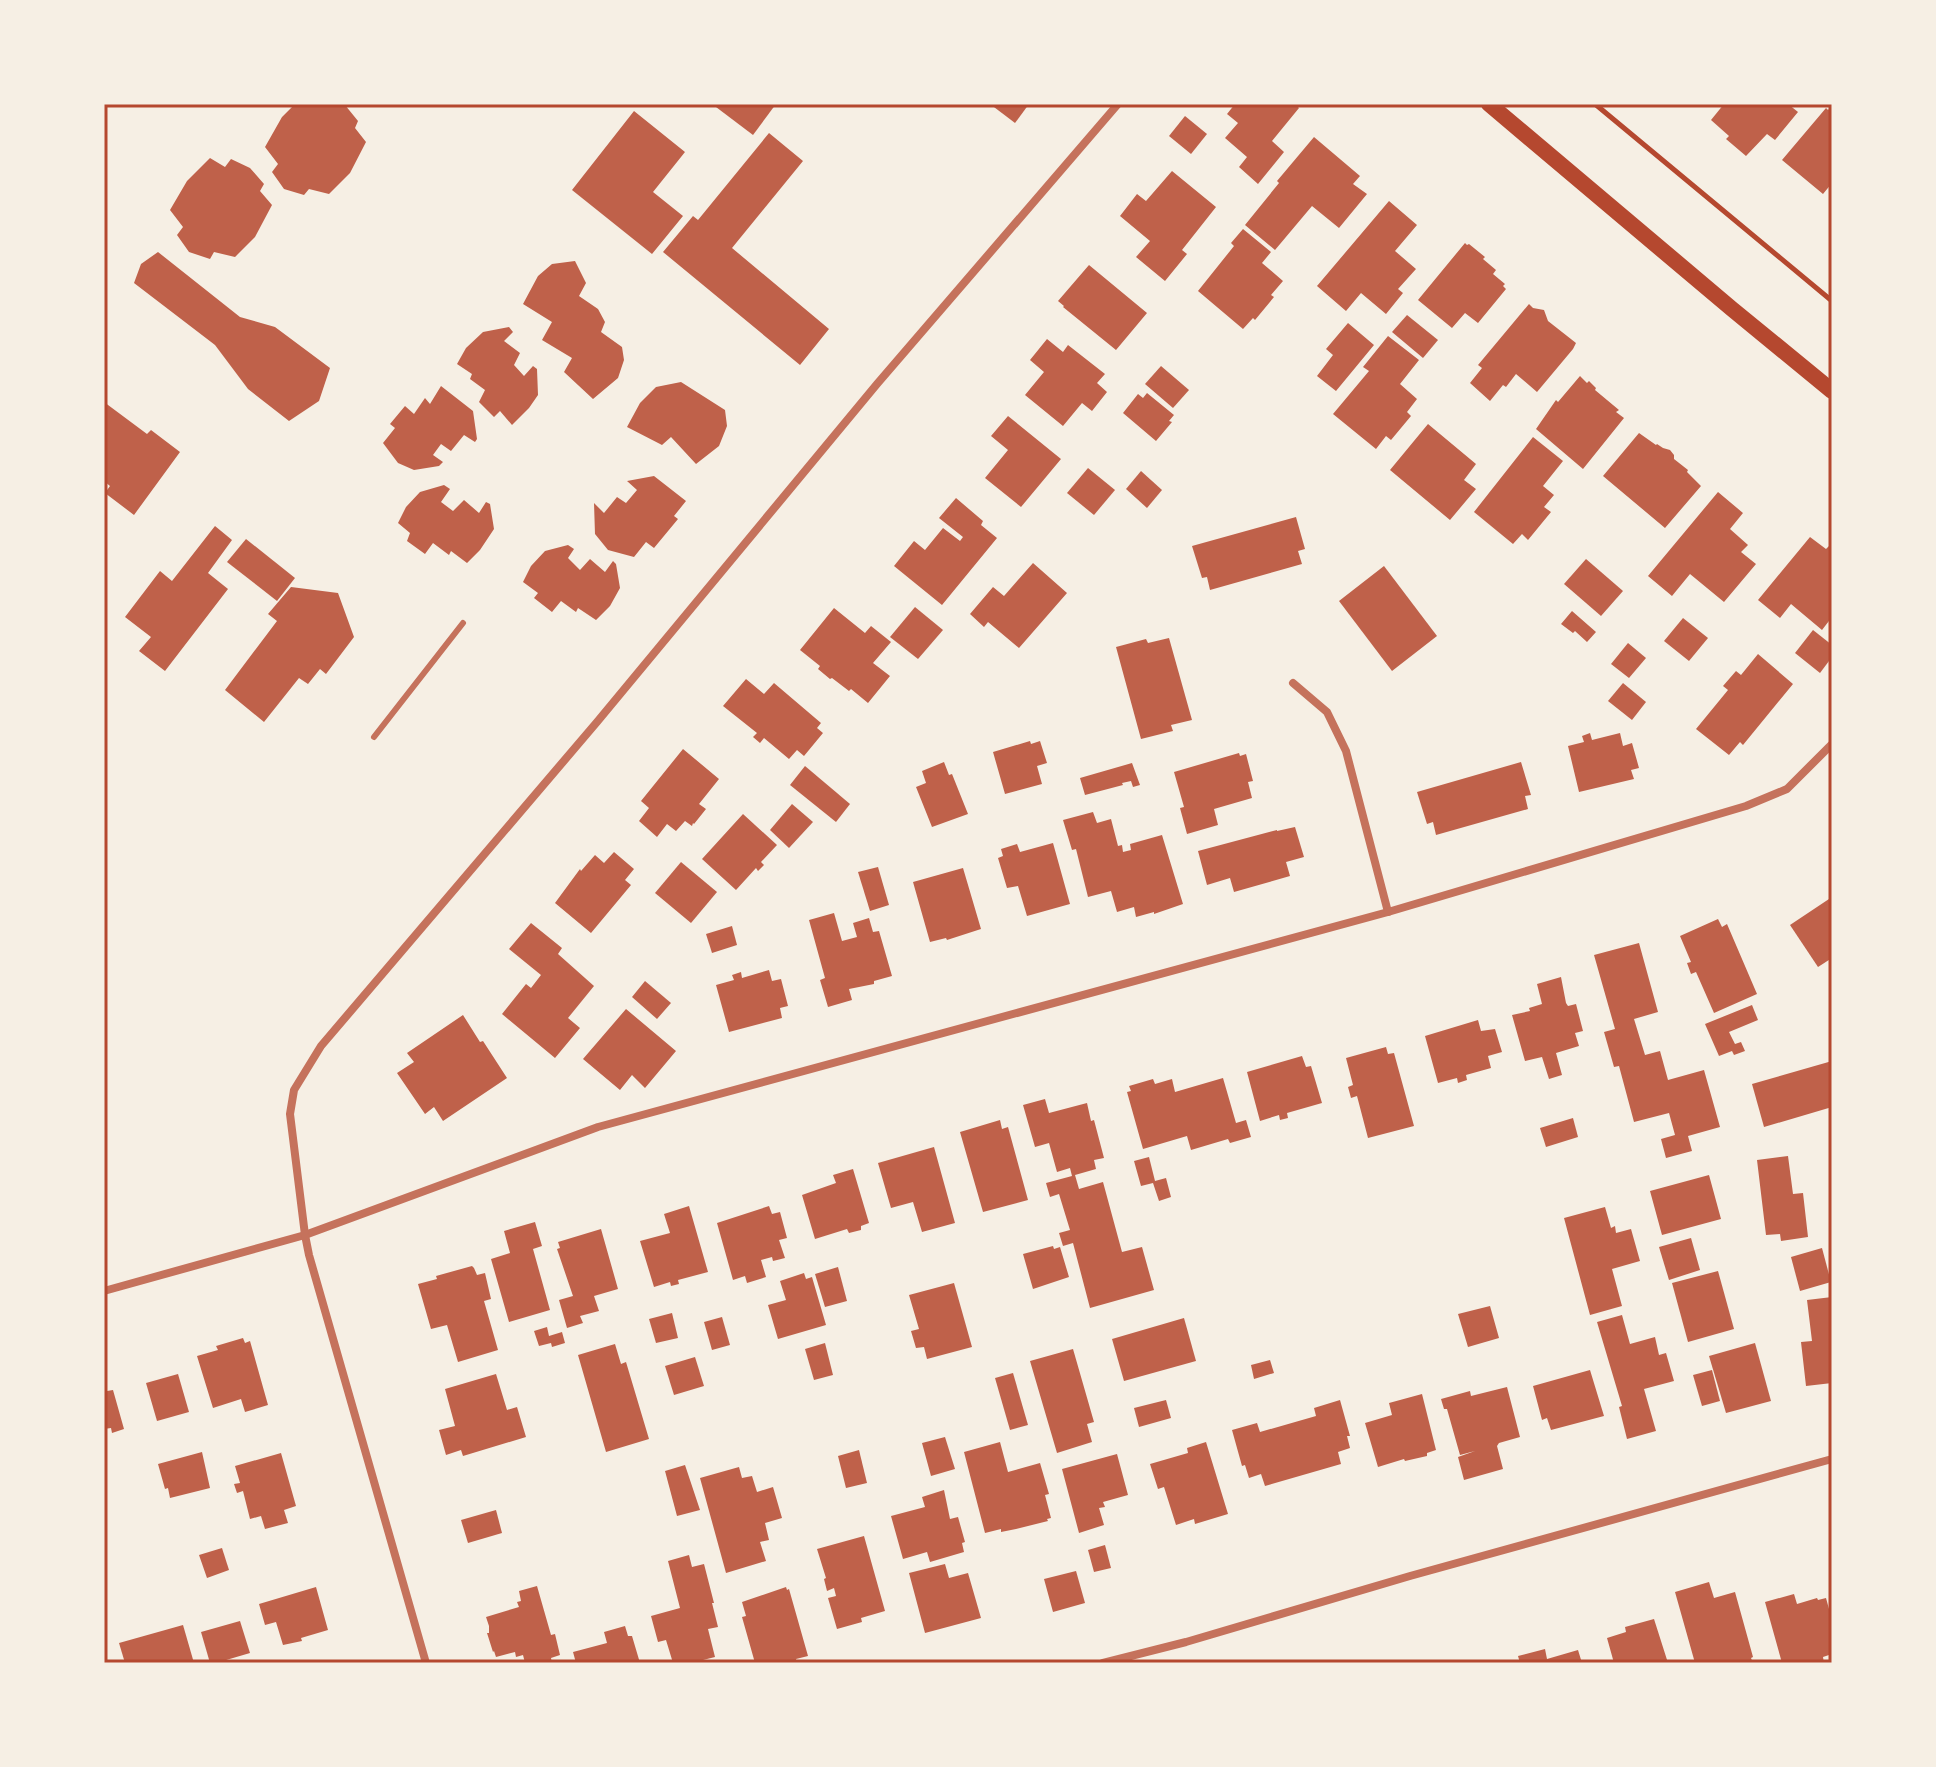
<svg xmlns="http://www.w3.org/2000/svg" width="1936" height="1767" font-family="'PT Sans',sans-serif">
<rect width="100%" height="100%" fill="#f6efe4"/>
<!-- building -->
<g fill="#bf614a">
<polygon points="295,104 345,105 358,121 355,128 366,142 350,173 329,194 309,189 304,195 284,189 272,172 278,164 265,147 282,117"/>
<polygon points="712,104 776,104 753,135"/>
<polygon points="990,104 1029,104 1015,123"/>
<polygon points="1235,104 1295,104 1299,108 1272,141 1284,152 1258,184 1239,167 1247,157 1225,138 1238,123 1227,114"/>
<polygon points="1724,104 1788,104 1798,112 1775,140 1767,134 1746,156 1726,139 1729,136 1711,120"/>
<polygon points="1832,106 1832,183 1823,194 1782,160 1826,108 1828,110"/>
<polygon points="634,111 685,152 653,192 683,216 652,254 572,190"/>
<polygon points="1185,116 1207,134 1191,154 1169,136"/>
<polygon points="769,133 803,161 732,248 829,329 800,365 663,252 693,216 698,220"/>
<polygon points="1314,137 1360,176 1353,184 1367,194 1339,228 1312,206 1275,250 1245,225 1279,183 1277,181"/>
<polygon points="210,158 225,167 231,159 250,168 264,184 260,191 272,205 255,237 235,257 214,252 210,259 189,252 177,235 183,227 170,210 187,181"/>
<polygon points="1172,171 1216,207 1182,250 1187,254 1165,281 1136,257 1150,241 1120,216 1137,194 1146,201"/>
<polygon points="1389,201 1417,225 1395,251 1416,269 1398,289 1403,293 1386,314 1361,293 1346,311 1317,286"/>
<polygon points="1243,229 1271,252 1262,263 1283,281 1271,295 1274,297 1255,320 1253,318 1243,329 1198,291 1234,246 1231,243"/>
<polygon points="1465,243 1467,245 1469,244 1485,257 1483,259 1496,270 1493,274 1505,284 1503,286 1506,289 1478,323 1465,313 1452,328 1418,300"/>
<polygon points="158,252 240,317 275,327 330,368 319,401 289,421 248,389 215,345 134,283 141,264"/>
<polygon points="575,261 586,283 579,296 598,309 605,322 601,332 622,347 624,360 618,378 593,399 564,372 572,358 542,340 552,322 523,304 538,276 552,264"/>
<polygon points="1089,265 1147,313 1116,350 1063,307 1064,306 1058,301"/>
<polygon points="1529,304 1533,308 1544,310 1548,321 1576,343 1573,349 1537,392 1516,374 1506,387 1503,385 1490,401 1470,383 1482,368 1478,365"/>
<polygon points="1407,315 1438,340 1423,358 1392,332"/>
<polygon points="1348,323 1374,345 1336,391 1317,376 1333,355 1326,349"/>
<polygon points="509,327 513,332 504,341 520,353 514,365 524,376 533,366 537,369 538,395 529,408 512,425 500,411 494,417 479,402 485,390 470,379 472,374 457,364 466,348 483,332"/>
<polygon points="1388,336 1419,360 1400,384 1417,399 1407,412 1411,416 1391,440 1386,436 1376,449 1333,414 1369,371 1363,367"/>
<polygon points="1047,339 1063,352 1068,345 1105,374 1097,383 1107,392 1092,411 1082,403 1063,426 1025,395 1044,372 1030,360"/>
<polygon points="1161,366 1189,390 1173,408 1145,384"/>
<polygon points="1580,376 1587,383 1589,381 1596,388 1595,390 1619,410 1616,412 1624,418 1583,469 1536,429 1556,400 1558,402"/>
<polygon points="681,382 725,410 727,426 719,446 696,464 671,437 662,445 627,427 640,403 656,387"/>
<polygon points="441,386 473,411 477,439 475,442 464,435 451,451 441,444 433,455 443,462 439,466 414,470 398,463 383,443 395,428 390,424 405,406 414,414 425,398 430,404"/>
<polygon points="1147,393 1174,415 1169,421 1172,422 1156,441 1123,413 1138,394 1143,398"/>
<polygon points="104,402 147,434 151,430 180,452 134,515 105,493 110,486 104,481"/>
<polygon points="1008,416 1061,459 1021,507 985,478 1008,450 991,436"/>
<polygon points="1428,424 1476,464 1464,480 1476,489 1450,520 1390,470"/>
<polygon points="1639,433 1656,445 1657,444 1663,448 1670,450 1674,455 1674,459 1688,470 1687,472 1701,486 1665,528 1603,476"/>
<polygon points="1533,437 1563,461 1543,486 1554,495 1544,507 1551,512 1528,540 1522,534 1513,544 1474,512"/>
<polygon points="1088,468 1115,490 1094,515 1067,493"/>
<polygon points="1141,471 1162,490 1147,508 1126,489"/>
<polygon points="654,476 686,501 674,516 678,519 654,548 646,542 634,557 608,550 595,534 594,503 604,513 617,497 626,503 637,490 627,481"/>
<polygon points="444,485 450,489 441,502 453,511 464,500 479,513 486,502 490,504 494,529 480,550 467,563 451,551 449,555 433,543 425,554 407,541 410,533 398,523 406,507 420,492"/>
<polygon points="1718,492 1743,513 1730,529 1748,545 1741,552 1756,564 1724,602 1690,574 1672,596 1648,576"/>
<polygon points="956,498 983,521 981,525 997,538 942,605 894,566 914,541 925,550 943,528 960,541 963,537 939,518"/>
<polygon points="1296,517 1305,549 1298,551 1302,564 1210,590 1207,577 1202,578 1192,546"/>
<polygon points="215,526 232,540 208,573 228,589 165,671 139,651 151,637 125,617 160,571 172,581"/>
<polygon points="1810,537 1826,549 1830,545 1832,547 1832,617 1822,630 1791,604 1780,618 1758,600"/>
<polygon points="246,539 295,578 277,601 227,562"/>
<polygon points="568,545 574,549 568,558 580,570 590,559 605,572 613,561 616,564 620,588 610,606 596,620 578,608 576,612 561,601 552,612 534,598 538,593 523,582 531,566 545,551"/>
<polygon points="1586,559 1623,591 1601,616 1564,584"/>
<polygon points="1033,563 1067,593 1019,648 988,622 984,627 970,614 993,587 1004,596"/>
<polygon points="1384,566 1437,636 1392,671 1339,601"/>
<polygon points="291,587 338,593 354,637 326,674 320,669 308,684 299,678 264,722 225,690 277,621 268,614"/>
<polygon points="915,607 943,630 918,659 890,637"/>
<polygon points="834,608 865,633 871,626 891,642 873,663 890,676 868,703 851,689 849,691 832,678 830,679 818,669 820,666 800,650"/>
<polygon points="1572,611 1596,632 1587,642 1575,631 1573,633 1561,624"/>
<polygon points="1683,618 1708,638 1689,661 1664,641"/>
<polygon points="1813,630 1832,645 1832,657 1820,673 1795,653"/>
<polygon points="1169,638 1192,720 1171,725 1173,731 1141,739 1116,647 1146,639 1148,643"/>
<polygon points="1628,643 1646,658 1629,678 1611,664"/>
<polygon points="1758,654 1793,684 1743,745 1740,742 1729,755 1696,729 1728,690 1723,686 1736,671 1741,675"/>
<polygon points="746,679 764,694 774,683 821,723 817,728 823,733 804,756 797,750 789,759 764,738 760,743 753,737 757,733 723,706"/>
<polygon points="1623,683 1646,702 1632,720 1608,701"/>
<polygon points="1590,733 1592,740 1620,733 1623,746 1632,743 1639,768 1631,770 1634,779 1579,792 1568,746 1584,742 1582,736"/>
<polygon points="1030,741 1031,744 1040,741 1047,763 1037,766 1042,784 1005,794 993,752"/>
<polygon points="683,749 719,779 699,804 706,809 694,824 693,823 692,826 685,821 676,831 667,824 657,837 639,821 649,808 641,801"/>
<polygon points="1239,753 1240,756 1246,754 1253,781 1248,782 1252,798 1214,809 1218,825 1187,834 1180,808 1184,807 1174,772"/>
<polygon points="944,762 949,775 952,774 968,814 932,827 916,787 926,783 922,771"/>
<polygon points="1521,762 1531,795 1525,796 1528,809 1436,835 1433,822 1427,824 1417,792"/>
<polygon points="1132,763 1140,785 1133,787 1131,781 1122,783 1123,785 1085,795 1080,778"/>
<polygon points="805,766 850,804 836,822 790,785"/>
<polygon points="792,804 813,822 789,848 770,830"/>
<polygon points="1093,812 1097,823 1111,819 1118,846 1122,845 1123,852 1131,850 1130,844 1162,835 1183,904 1154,914 1154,912 1136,917 1134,907 1117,912 1111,891 1088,897 1076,849 1072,850 1063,820"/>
<polygon points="743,814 777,845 761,862 764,865 758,871 756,868 736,890 702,859"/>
<polygon points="1295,827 1304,857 1286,862 1290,876 1234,892 1230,878 1207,885 1198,851 1277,830 1277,831"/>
<polygon points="1053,843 1070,904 1027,916 1018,886 1007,888 998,858 1003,856 1001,849 1017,844 1020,852"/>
<polygon points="614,852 634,869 625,880 631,885 591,933 555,903 580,869 581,871 595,855 604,863"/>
<polygon points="681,862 717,892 691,923 655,893"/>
<polygon points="878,867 889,905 870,911 858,872"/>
<polygon points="963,868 981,929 947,940 946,938 930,942 913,882"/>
<polygon points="1832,897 1832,958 1818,967 1790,925"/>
<polygon points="834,913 842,941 857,937 853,923 869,918 873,932 879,931 892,976 874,981 874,984 849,989 852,1000 828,1007 820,980 825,978 809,920"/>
<polygon points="1718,919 1722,927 1727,924 1757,994 1714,1013 1696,972 1691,974 1687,963 1691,962 1680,936"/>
<polygon points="531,923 562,948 558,954 594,986 568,1018 580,1028 555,1058 502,1014 526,984 531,988 541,975 509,949"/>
<polygon points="732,926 737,945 712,953 706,934"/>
<polygon points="1639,943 1658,1012 1634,1019 1645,1055 1660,1051 1668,1080 1704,1070 1720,1127 1688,1136 1692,1151 1666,1158 1661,1139 1675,1135 1669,1113 1634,1122 1619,1066 1614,1067 1604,1032 1615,1029 1594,955"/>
<polygon points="769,970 772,981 781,979 788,1006 780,1008 782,1018 729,1032 716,985 734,980 732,975 741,972 742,978"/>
<polygon points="1561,977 1566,1003 1568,1006 1576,1004 1583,1031 1575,1033 1579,1046 1556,1053 1562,1075 1549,1079 1542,1057 1525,1061 1512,1015 1530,1011 1529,1008 1542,1004 1537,984"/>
<polygon points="645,981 671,1003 657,1019 632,997"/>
<polygon points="1752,1005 1758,1020 1729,1032 1735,1044 1741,1042 1745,1051 1734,1055 1732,1051 1719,1056 1705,1024"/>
<polygon points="626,1009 676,1051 645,1088 632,1075 620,1090 583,1059"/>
<polygon points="463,1015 480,1042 483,1041 507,1078 443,1121 434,1107 425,1114 397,1073 414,1062 407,1053"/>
<polygon points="1478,1020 1481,1031 1495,1029 1502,1052 1488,1056 1491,1068 1466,1075 1467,1080 1458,1083 1457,1078 1438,1083 1425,1036"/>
<polygon points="1386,1047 1388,1054 1394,1053 1414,1126 1368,1138 1357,1096 1351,1098 1348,1087 1353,1085 1346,1058"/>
<polygon points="1302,1056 1306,1067 1311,1066 1322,1103 1287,1113 1288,1118 1280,1120 1279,1115 1260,1121 1247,1072"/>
<polygon points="1832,1061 1832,1107 1764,1127 1752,1084"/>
<polygon points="1223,1078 1236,1123 1246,1120 1251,1137 1230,1143 1228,1139 1191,1150 1187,1136 1143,1149 1127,1092 1131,1091 1129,1086 1153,1079 1155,1084 1172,1079 1175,1092"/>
<polygon points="1045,1099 1049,1113 1087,1103 1091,1121 1094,1120 1104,1158 1094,1160 1096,1169 1075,1175 1079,1189 1103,1182 1122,1252 1142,1247 1154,1290 1090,1308 1073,1243 1063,1246 1059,1233 1070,1230 1059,1194 1050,1197 1046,1183 1072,1176 1070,1168 1057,1172 1049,1143 1035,1147 1023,1105"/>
<polygon points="1573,1118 1578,1137 1546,1147 1540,1128"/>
<polygon points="1000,1120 1002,1129 1008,1127 1028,1200 983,1212 960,1132"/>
<polygon points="934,1147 955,1223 922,1232 913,1202 891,1208 878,1163"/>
<polygon points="1788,1156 1793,1194 1803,1193 1808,1237 1781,1241 1780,1234 1766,1235 1757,1160"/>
<polygon points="1149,1157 1155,1181 1166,1178 1171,1197 1159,1201 1153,1183 1141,1186 1134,1161"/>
<polygon points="853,1169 869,1223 861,1226 861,1230 849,1233 847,1229 815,1239 802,1195 836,1183 833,1175"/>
<polygon points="1709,1175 1721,1219 1662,1235 1650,1191"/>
<polygon points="689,1206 708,1272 678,1280 679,1284 671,1286 670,1282 654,1287 640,1241 670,1233 664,1214"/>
<polygon points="769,1206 772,1214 780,1212 787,1238 779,1240 785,1258 773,1261 772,1257 761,1260 766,1277 747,1283 745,1276 733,1280 717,1223"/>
<polygon points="1605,1207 1611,1228 1615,1226 1616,1233 1631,1229 1640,1261 1612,1269 1622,1306 1590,1315 1564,1218"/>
<polygon points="535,1222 542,1246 533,1249 550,1310 509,1322 491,1259 510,1253 504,1231"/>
<polygon points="601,1229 618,1289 594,1296 599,1311 580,1316 583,1323 567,1328 559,1300 573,1296 557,1249 560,1248 558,1242"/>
<polygon points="1691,1238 1700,1270 1669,1280 1659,1247"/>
<polygon points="1053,1246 1054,1249 1060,1247 1069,1277 1033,1289 1023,1254"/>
<polygon points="1822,1248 1831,1282 1800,1291 1791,1257"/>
<polygon points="472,1266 474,1268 477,1275 485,1273 491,1299 484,1301 498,1350 458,1362 447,1325 431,1329 418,1284 437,1279 436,1276"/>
<polygon points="838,1267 847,1301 825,1307 815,1274"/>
<polygon points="1718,1271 1734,1329 1688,1342 1672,1283"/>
<polygon points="804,1273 806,1279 812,1277 826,1325 778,1339 768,1305 786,1300 780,1281"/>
<polygon points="954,1283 972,1347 927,1359 924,1347 916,1348 911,1331 919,1329 909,1295"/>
<polygon points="1832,1297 1832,1383 1806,1386 1801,1342 1812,1341 1807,1300"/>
<polygon points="1490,1306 1499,1338 1468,1347 1458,1314"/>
<polygon points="672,1313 678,1338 656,1343 649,1319"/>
<polygon points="1622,1315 1630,1344 1655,1337 1659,1355 1666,1353 1674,1381 1644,1389 1656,1431 1627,1439 1619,1407 1622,1406 1597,1322"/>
<polygon points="722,1317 730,1345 712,1350 704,1322"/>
<polygon points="1184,1318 1196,1361 1124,1381 1112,1339"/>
<polygon points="547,1327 549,1336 562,1332 565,1343 552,1347 551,1343 539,1346 534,1331"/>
<polygon points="243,1338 245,1343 250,1341 268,1405 245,1412 241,1399 213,1408 197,1356 218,1350 216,1346"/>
<polygon points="825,1343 833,1375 814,1380 805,1349"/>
<polygon points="1755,1343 1771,1401 1726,1413 1709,1356"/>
<polygon points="615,1344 621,1364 626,1362 649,1439 606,1452 578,1355"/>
<polygon points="1073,1349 1094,1422 1087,1424 1092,1442 1057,1453 1030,1361"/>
<polygon points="695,1357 704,1386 674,1395 665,1366"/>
<polygon points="1270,1360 1274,1373 1254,1379 1251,1365"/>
<polygon points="1590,1370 1604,1416 1551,1430 1547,1418 1542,1420 1533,1386"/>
<polygon points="1712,1370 1720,1401 1702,1406 1693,1375"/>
<polygon points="1013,1373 1028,1425 1010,1430 995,1378"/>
<polygon points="178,1374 189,1412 157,1421 146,1383"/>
<polygon points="496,1374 507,1410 517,1407 526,1437 463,1456 461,1450 446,1455 439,1430 455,1426 445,1389"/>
<polygon points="104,1383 107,1391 113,1390 124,1429 112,1433 111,1428 104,1429"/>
<polygon points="1507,1387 1520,1437 1499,1443 1497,1446 1503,1469 1464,1480 1458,1457 1475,1451 1460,1455 1447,1409 1444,1409 1441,1399 1470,1391 1471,1396"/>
<polygon points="1422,1394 1436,1450 1427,1453 1427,1456 1405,1461 1404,1459 1378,1467 1365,1423 1392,1415 1389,1403"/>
<polygon points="1166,1400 1171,1418 1139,1427 1134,1408"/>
<polygon points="1340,1400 1350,1436 1347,1436 1350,1448 1338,1452 1341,1464 1265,1486 1261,1474 1249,1478 1245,1465 1242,1466 1232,1430 1257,1423 1260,1432 1316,1416 1314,1408"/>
<polygon points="945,1437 955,1469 931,1476 922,1443"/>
<polygon points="1000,1442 1008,1472 1040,1463 1049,1494 1045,1495 1051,1518 1047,1519 1048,1521 1016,1529 1001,1532 1001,1529 985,1533 964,1452"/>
<polygon points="1206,1442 1228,1514 1195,1524 1194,1519 1176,1525 1164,1487 1158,1489 1150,1464 1188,1453 1187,1448"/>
<polygon points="859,1450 867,1483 846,1488 838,1456"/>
<polygon points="202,1452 210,1488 170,1498 168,1488 165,1489 158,1464"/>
<polygon points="281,1453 296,1506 284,1510 288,1523 265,1529 261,1516 250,1519 243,1491 237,1493 234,1484 240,1483 235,1466"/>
<polygon points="1117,1454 1128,1495 1103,1502 1105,1507 1099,1508 1104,1525 1079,1533 1062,1469"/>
<polygon points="685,1465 700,1510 677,1516 665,1471"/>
<polygon points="739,1467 742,1478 752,1476 757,1492 773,1487 782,1518 765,1523 769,1540 760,1542 766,1561 726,1573 700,1478"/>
<polygon points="944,1490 950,1519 958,1517 965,1542 962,1543 964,1552 930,1562 927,1552 903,1559 891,1516 925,1507 922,1497"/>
<polygon points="496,1510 502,1533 468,1543 461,1520"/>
<polygon points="864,1536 885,1611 861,1618 862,1622 837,1629 828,1598 836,1596 834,1588 827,1591 824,1579 826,1578 817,1549"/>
<polygon points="1105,1545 1111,1568 1094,1572 1088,1550"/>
<polygon points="222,1548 229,1570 207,1578 199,1555"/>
<polygon points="689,1555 692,1567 704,1564 714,1603 712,1603 718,1627 708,1629 715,1657 691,1663 673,1663 666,1640 658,1642 651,1616 680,1608 668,1561"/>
<polygon points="945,1564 949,1578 968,1573 981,1618 925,1633 909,1573"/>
<polygon points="1076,1571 1085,1603 1053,1612 1044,1579"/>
<polygon points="1709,1582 1714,1598 1735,1592 1753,1657 1751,1658 1753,1663 1695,1663 1675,1592"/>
<polygon points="537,1586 551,1635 555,1634 560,1655 551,1658 552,1663 525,1663 523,1655 516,1657 515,1652 496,1657 494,1651 493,1652 487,1633 489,1633 489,1626 486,1617 519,1607 517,1602 521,1601 519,1591"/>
<polygon points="316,1587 328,1630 301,1638 302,1641 283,1645 276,1622 265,1625 259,1604"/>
<polygon points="786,1587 787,1590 789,1589 808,1656 796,1659 797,1663 755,1663 742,1617 746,1616 742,1602"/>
<polygon points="1794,1594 1797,1604 1817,1598 1818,1600 1826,1598 1832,1620 1832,1654 1823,1657 1824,1663 1782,1663 1765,1602"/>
<polygon points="1654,1619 1668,1663 1614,1663 1607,1638 1626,1632 1625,1627"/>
<polygon points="240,1621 250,1653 216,1663 210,1663 201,1632"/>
<polygon points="183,1625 194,1663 125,1663 119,1643"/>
<polygon points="625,1626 628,1636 632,1636 640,1663 576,1663 573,1652 607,1643 604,1632"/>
<polygon points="1545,1649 1547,1659 1578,1650 1582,1663 1520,1663 1518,1656"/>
</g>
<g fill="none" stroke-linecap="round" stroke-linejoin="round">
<!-- path -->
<polyline stroke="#b5482f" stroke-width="5" points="1595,104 1832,301"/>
<!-- service -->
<polyline stroke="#c5725c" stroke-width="6" points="374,737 463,623"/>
<!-- minor -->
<g stroke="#c5725c" stroke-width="8">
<polyline points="1293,683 1327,712 1346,751 1388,912"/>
<polyline points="104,1291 305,1235 598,1127 1388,912 1746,806 1787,789 1832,744"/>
<polyline points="426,1663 309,1255 305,1235 290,1114 294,1090 321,1046 597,722 877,384 1118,104"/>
<polyline points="1103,1663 1186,1642 1410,1576 1832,1459"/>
</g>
<!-- secondary -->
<polyline stroke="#b5482f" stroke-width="16" points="1489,104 1732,309 1832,391"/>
</g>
<!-- border -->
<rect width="1936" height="1767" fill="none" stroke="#f6efe4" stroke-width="212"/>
<rect x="106" y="106" width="1724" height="1555" fill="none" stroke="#b5482f" stroke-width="3"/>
</svg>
